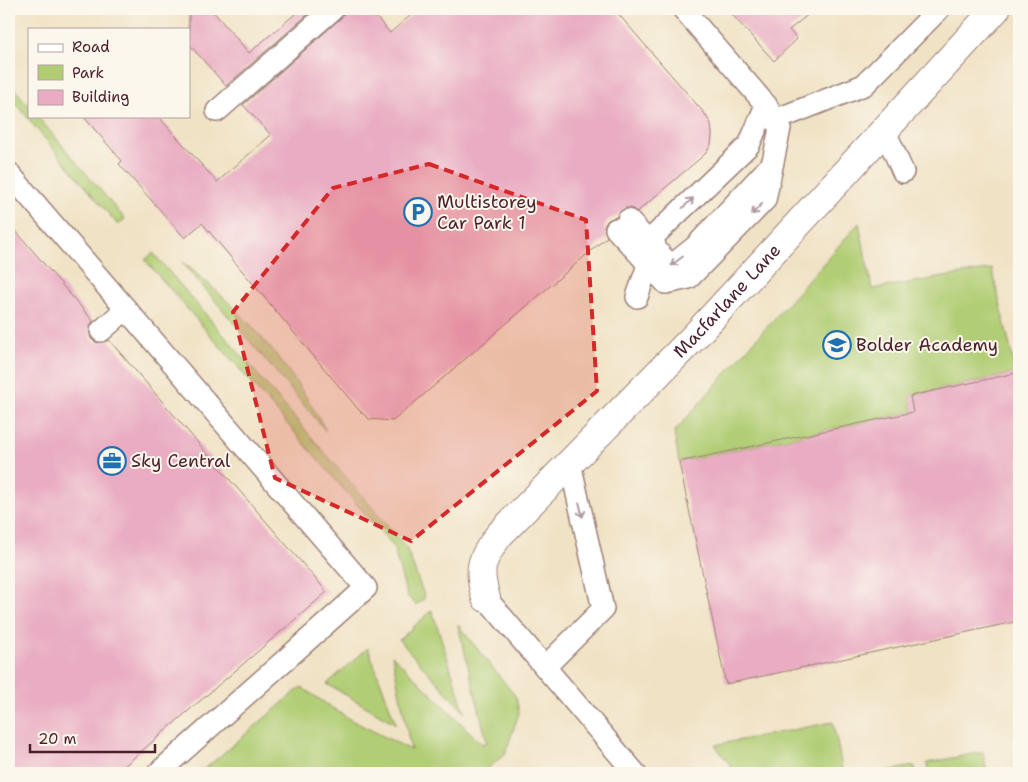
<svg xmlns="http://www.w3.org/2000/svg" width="1028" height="782" font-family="'Shantell Sans',sans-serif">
<rect width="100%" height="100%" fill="#fbf7ec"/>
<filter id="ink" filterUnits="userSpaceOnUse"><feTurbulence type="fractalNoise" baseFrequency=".02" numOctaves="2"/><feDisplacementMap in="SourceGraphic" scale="10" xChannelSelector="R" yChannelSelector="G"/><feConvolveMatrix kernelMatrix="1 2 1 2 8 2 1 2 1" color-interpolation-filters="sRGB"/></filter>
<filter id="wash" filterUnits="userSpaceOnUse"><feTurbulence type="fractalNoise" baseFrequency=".0096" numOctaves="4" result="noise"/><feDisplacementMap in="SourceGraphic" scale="20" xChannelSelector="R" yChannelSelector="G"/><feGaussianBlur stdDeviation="1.12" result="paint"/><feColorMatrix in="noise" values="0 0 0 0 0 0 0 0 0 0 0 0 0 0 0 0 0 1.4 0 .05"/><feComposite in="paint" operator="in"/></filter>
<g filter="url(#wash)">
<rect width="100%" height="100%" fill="#f0e2c5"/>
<!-- green -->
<g fill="#b1cd74" stroke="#7e7650">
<polygon points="9,82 29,106 29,116 37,116 125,219 118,225 9,96"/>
<polygon points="859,223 872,289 992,269 1016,373 910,396 913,412 679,462 674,432"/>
<polygon points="153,253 406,547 425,598 416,605 407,596 393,546 145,260"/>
<path d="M182 262C242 309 290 364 326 431Z"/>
<polygon points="432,610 465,713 399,640"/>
<polygon points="458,625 516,697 519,713 505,754 482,773 200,773 301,687 349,719 411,750 392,655 482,744 487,742"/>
<polygon points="368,648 396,724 327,684"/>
<polygon points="833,722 843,773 736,773 715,745"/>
<polygon points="983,752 987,773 929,773 927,763"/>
<polygon points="915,766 916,773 875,773"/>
</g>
<g id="blocks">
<!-- building -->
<g fill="#e9acc2">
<polygon points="189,9 211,9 249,53 301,9 314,9 226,86 189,44"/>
<polygon points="345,9 369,9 390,33 418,9 614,9 705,114 711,124 712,134 711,145 705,154 637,212 631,208 625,208 616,217 608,220 604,226 607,237 393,421 369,419 359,410 202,223 185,238 119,164 122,161 83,116 158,116 217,182 271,135 243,105 341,18"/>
<polygon points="727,9 815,9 789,30 797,39 774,61"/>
<polygon points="9,223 93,321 89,327 91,339 97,343 109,340 327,592 116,773 9,773"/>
<polygon points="1016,373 1019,390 1019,621 726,684 679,462 913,412 910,396"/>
</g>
</g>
</g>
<g filter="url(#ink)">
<use href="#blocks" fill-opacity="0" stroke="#9d8078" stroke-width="1"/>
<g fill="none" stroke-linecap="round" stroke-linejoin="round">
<defs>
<g id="service">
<polyline points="217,111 333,9"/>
<polyline points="775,120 864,85 939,9"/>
<polyline points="885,131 903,172"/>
<polyline points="9,173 366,588 158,773"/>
<polyline points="628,220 671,266 696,246 772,164"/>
<polyline points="616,229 666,283 689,278 765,200 780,128 766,105 683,9"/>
<polyline points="637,297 648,265 656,251 653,237 749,145 766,105"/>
<polyline points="101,331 126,309"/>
<polyline points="486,598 635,773"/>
<polyline points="545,667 603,609 570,463"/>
</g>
<g id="minor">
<path id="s1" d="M486 598C477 568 481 560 499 535L695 336 996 9"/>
</g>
</defs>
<!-- service casing -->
<use href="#service" stroke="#9d8078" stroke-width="24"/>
<!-- minor casing -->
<use href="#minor" stroke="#9d8078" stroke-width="30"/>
<!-- service -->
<use href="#service" stroke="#fff" stroke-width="21"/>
<!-- minor -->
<use href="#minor" stroke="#fff" stroke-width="28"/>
</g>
<!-- one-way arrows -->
<defs><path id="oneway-shaft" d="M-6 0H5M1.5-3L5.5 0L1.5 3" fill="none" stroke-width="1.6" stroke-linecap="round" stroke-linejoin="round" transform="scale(1.25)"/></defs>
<g stroke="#ae9aa0">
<use href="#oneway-shaft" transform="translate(688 203) rotate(-43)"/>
<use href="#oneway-shaft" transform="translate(757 209) rotate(134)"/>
<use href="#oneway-shaft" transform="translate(677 261) rotate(143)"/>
<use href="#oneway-shaft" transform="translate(581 510) rotate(77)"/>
</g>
</g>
<!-- marked area -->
<path fill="#d62828" fill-opacity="0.2" stroke="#d62828" stroke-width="4" stroke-dasharray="10 6" stroke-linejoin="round" d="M429 164 586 220 597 391 411 541 275 478 233 312 333 188Z"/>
<!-- icons -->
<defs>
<symbol id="parking-ring" viewBox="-11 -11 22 22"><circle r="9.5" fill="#fbf7ec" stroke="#1f6fb2" stroke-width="1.5"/><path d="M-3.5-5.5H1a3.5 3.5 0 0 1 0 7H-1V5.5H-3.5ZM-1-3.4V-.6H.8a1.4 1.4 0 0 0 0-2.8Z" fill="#1f6fb2"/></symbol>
<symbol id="school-ring" viewBox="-11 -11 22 22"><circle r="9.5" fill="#fbf7ec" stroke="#1f6fb2" stroke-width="1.5"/><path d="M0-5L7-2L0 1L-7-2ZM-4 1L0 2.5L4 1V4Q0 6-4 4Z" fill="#1f6fb2"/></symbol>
<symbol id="office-ring" viewBox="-11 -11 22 22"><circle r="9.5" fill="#fbf7ec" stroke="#1f6fb2" stroke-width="1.5"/><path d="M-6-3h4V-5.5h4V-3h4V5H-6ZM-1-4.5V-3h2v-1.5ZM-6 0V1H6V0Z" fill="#1f6fb2"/></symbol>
</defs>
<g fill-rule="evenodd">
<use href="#parking-ring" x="402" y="196" width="32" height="32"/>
<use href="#school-ring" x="821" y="329" width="32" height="32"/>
<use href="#office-ring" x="96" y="445" width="32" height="32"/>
</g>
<g text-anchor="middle" stroke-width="4" stroke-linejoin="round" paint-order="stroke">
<!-- poi labels -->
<g font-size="18" fill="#4a1f2b" stroke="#fbf7ec" text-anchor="start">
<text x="437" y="208">Multistorey<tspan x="437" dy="21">Car Park 1</tspan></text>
<text x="856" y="351">Bolder Academy</text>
<text x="131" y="467">Sky Central</text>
</g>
<!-- street labels -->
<g font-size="18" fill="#4a1f2b" stroke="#fbf7ec">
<text dy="6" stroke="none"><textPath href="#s1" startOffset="395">Macfarlane Lane</textPath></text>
</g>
</g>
<!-- margin -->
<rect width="1028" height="782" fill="none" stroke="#fbf7ec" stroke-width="30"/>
<!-- legend -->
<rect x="28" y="28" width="162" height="90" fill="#fbf7ec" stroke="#b4a19f"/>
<rect x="38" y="44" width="25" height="8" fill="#ffffff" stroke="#b4a19f"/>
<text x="72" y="52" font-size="15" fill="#4a1f2b">Road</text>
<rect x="38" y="65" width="25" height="15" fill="#b1cd74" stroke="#b4a19f"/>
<text x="72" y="78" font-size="15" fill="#4a1f2b">Park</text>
<rect x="38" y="90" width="25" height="15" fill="#e9acc2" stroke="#b4a19f"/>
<text x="72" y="102" font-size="15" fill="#4a1f2b">Building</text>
<!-- scale -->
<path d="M30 744v8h125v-8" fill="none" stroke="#4a1f2b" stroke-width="2.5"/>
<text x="38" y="744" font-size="15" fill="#4a1f2b" stroke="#fbf7ec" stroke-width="4" paint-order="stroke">20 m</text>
</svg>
